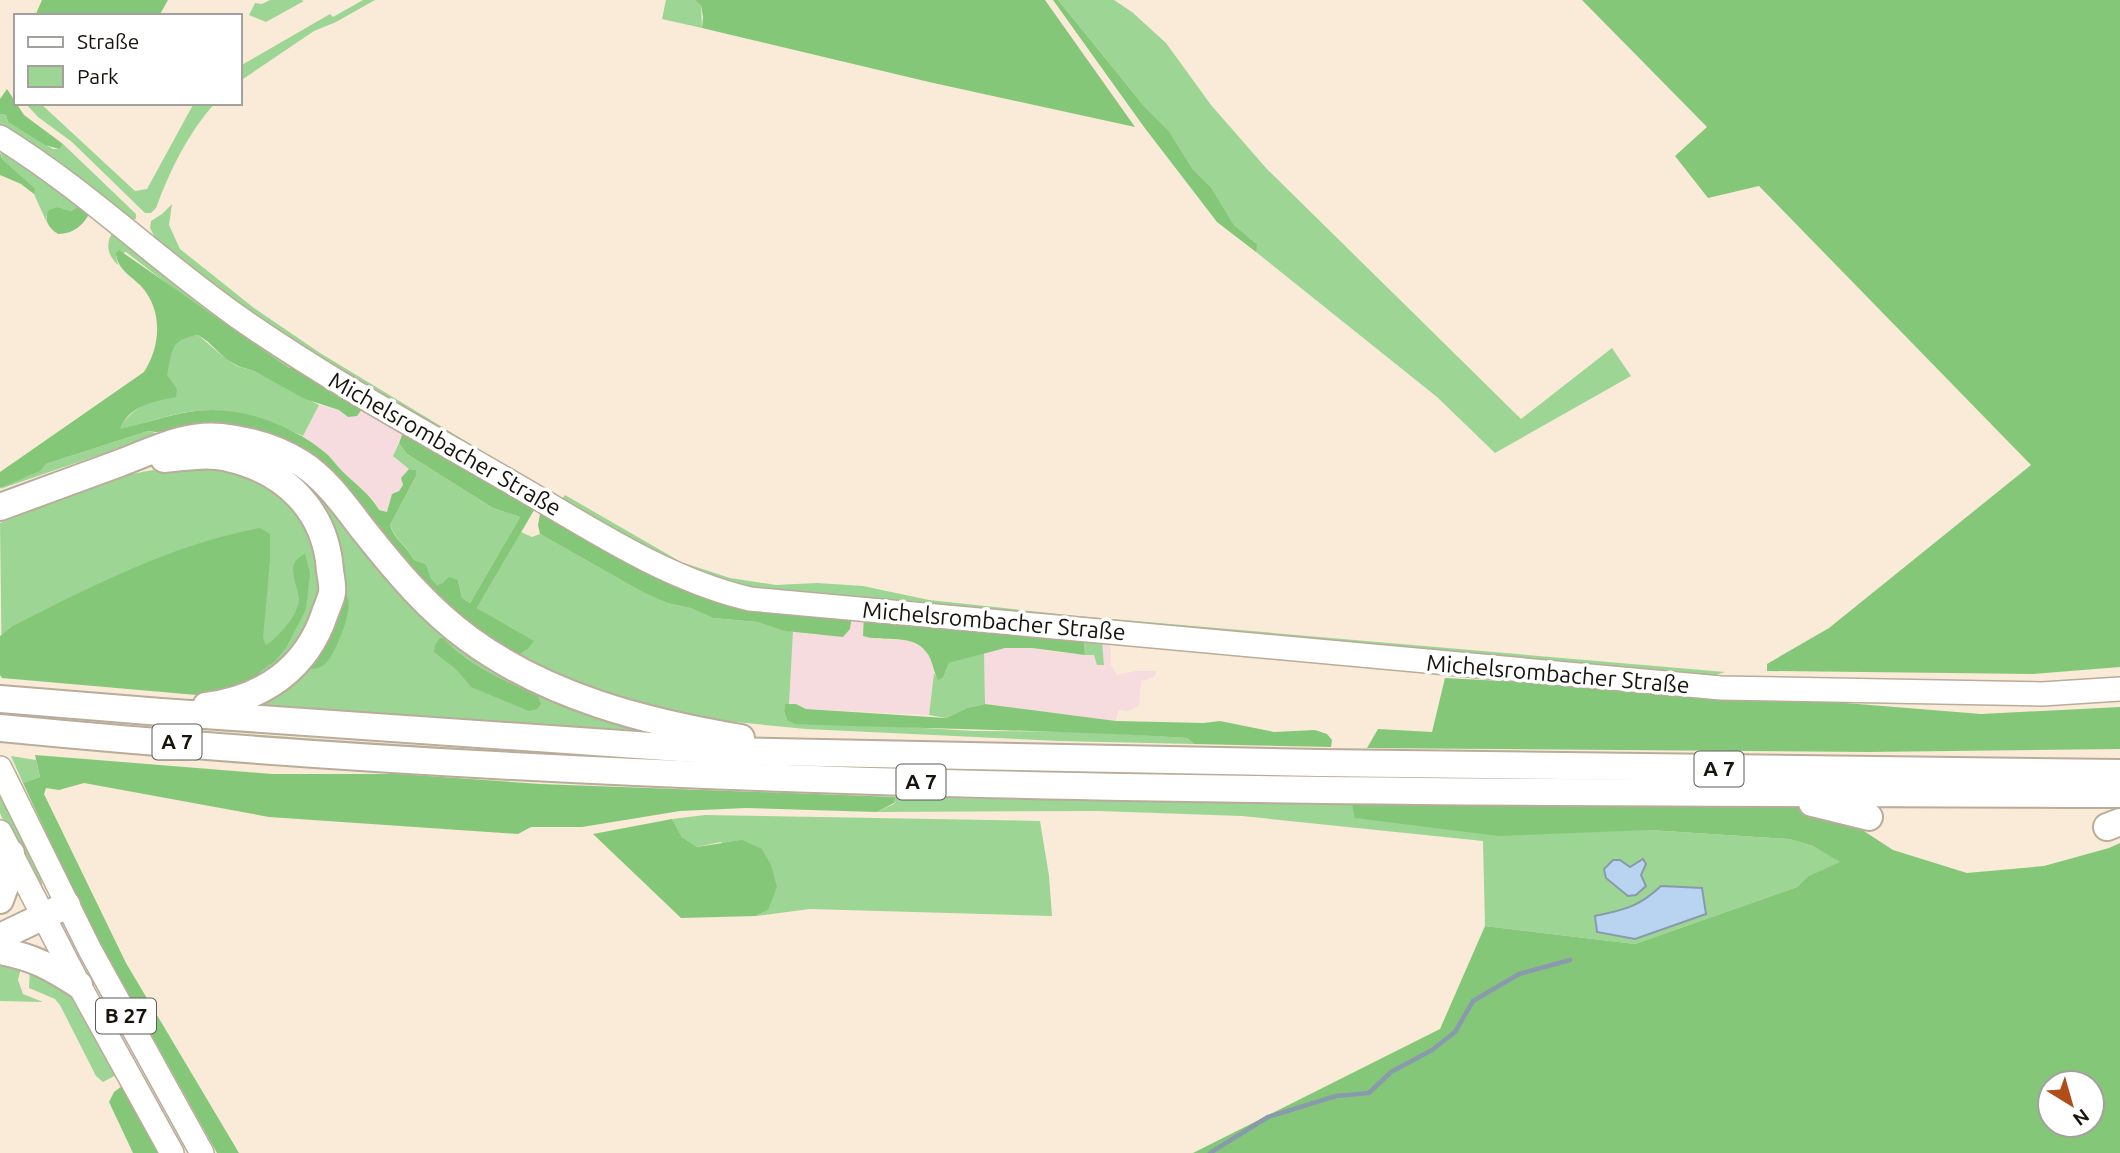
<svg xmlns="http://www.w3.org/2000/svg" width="2120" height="1153" font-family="Ubuntu,sans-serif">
<rect width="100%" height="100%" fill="#f9ebd8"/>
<!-- commercial -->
<g fill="#f6dbdf">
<polygon points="319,405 339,410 364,406 405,427 393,455 409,469 401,478 403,485 399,491 388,503 390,509 387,512 379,510 374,501 340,469 330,457 303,436"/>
<polygon points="852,614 864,614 872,639 909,640 925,650 931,659 934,673 929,715 806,709 796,704 789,704 793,632 815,635 850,629"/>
<polygon points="1110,638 1111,665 1117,675 1136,671 1157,671 1154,677 1141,681 1139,706 1128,711 1118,710 1116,721 985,704 984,653 1006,648 1032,648 1053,652 1095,655 1104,665 1102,642"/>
</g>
<!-- green -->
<g fill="#9dd594">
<polygon points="270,0 301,0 304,1 266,22 249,15 255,3 262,4"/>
<polygon points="363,0 375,0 336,22 314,31 240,81 240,66 330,14 333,17"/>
<polygon points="666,0 695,0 701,4 702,28 662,19"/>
<polygon points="1058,0 1114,0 1132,12 1166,43 1211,105 1266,168 1521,419 1612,348 1631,376 1495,453 1437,397 1256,252 1256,243 1234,225 1211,187 1192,168 1169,131 1144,106"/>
<path d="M25 103H40L135 191 147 189 194 103H215C188 133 170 170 156 208L151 213H145L72 142 38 117Z"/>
<polygon points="0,114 6,115 8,122 53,149 58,149 63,144 136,214 136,219 127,219 0,126"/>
<polygon points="0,147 81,205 71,211 58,207 46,216 47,223 34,194 34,189 2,159"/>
<polygon points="172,204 169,225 180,249 254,308 320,353 553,494 548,497 273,333 158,243 150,228 151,221 162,214"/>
<path d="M114 231 299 367 289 368 183 296 126 252 116 256 118 265C108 256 104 243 114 231Z"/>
<path d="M198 335 226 359 237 366 254 371 319 405 303 436C268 419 226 405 187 412 164 416 142 424 119 430 131 406 155 400 177 389L166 375C173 349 168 340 198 335Z"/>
<path d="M148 431 160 434 0 489C13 478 34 478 46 464Z"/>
<path d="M399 443 407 454 493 508 520 517 470 603 462 598 458 580 437 585 431 578 426 564 414 560C406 544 396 541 390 525L416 476V470L409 469 393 456Z"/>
<polygon points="291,462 460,640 701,734 234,706 266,693 334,591 286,481"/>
<path d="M160 469C185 469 215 465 240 473 300 491 337 568 308 625 295 652 276 666 253 682L2 678 0 523C51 502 104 476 160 469Z"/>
<polygon points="565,495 681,562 730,578 776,585 817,583 863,586 929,600 1077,616 1725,672 1709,677 933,611 715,584 558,503"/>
<polygon points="521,532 532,537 540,534 644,593 667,603 690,608 713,618 757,622 793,632 789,704 785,705 784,711 787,720 974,731 1093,732 1187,738 1194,744 1060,741 806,729 705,719 620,701 512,657 528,649 533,641 477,608"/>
<polygon points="1084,637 1102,641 1104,665 1097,665 1094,655 1085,655"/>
<polygon points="984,653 985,704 967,708 946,718 929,715 934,673 938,679 943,678 949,663"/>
<polygon points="11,756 36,760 40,777 23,783"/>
<polygon points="0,791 41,875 43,894 13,842 0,813"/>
<polygon points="896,797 1352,805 1356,818 1649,830 1789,839 1813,846 1841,862 1808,876 1797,887 1635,944 1485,926 1483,841 1242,816 1099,811 877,812 894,804"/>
<polygon points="705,815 1040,821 1049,876 1052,916 810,909 756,916 768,910 721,842 697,847 682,837 672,819"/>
<polygon points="0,963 22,963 18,980 23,994 43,1002 0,1001"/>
<polygon points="30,968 69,991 116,1075 103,1082 96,1076 60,1005 55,999 29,988"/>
</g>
<!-- forest -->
<g fill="#85c779" fill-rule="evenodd">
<polygon points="42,0 168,0 159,16 35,16"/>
<polygon points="695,0 1045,0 1135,127 929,82 702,28 703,17 701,5"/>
<polygon points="1053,0 1058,0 1144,106 1169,131 1192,168 1211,187 1234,225 1257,244 1256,252 1217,222 1144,127"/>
<polygon points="1582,0 2120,0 2120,667 2033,674 1767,671 1767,664 1829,628 2031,465 1759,186 1708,198 1675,156 1707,127"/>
<polygon points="7,89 24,115 63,144 59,149 45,145 8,122 6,115 0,114 0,99"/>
<polygon points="0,152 2,159 35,189 34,194 21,184 0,175"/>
<path d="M81 205 90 212C84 225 73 234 58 234 49 228 43 220 49 210L58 207 71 211Z"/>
<path d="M119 250 289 368 299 367 364 406 357 416 348 417 339 410 305 399 254 371 238 366 226 359 207 341 198 335C169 340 173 350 167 375L177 389 176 397C152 402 130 405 120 429 142 424 165 416 188 412 235 403 293 424 328 455 333 460 337 466 342 471 355 484 370 494 379 510L387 512 392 494 399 491 403 485 401 478 409 469 416 470V476L390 525C395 541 406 544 414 560L426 564 431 578 437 585 443 583 449 577 458 580 462 598 470 603 520 517 493 508 407 454 399 443 405 427 537 505 477 608 534 641 528 649 518 655 486 640 247 428C228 423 211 423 191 425 175 427 164 435 148 431L46 464 40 471 0 488V472L144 372C161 346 163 310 141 286 130 275 117 269 116 253Z"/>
<polygon points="546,511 674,580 852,614 850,629 843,637 785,631 757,622 713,618 690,608 667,603 644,593 540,534 538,525 540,514"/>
<path d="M260 528 270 534V560L263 638 266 645C278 638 299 614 299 599 298 583 283 563 305 554L310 573 306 609 286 648 275 661 261 671 253 682 208 696 2 678 0 675V636L13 626C92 586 171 545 260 528Z"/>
<path d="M340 591C344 593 347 594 348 599 352 612 336 653 326 663 322 667 316 669 310 669L305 662Z"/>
<path d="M864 614 1084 637 1085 655 1032 648H1005L949 663 943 678 938 680C933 671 933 661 927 653 912 632 885 643 863 636Z"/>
<path d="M440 638H443C465 664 507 682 538 696L541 704 537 709 529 711 471 687 457 670 434 652 435 645Z"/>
<polygon points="1445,678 1723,693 1981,714 2120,707 2120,749 1868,752 1367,748 1378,729 1432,732"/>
<path d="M785 704H796L806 709 946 718 967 708 985 704 1116 721 1204 723 1220 721 1274 732 1315 730 1327 734 1332 740 1331 747 1194 744 1187 738C1057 730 926 729 795 724L787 720 784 711Z"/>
<polygon points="35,755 272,774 399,774 540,784 896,797 894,803 877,812 746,808 680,811 582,827 531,827 518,834 269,817 84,783 59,790 46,788 44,794 126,963 239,1153 217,1153 83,912 23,783 40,777"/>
<path d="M1352 805 1804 807 1853 824 1893 850 1967 873 2044 866 2109 848 2120 843V1153H1193L1440 1029 1485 926 1635 944 1797 887 1808 876 1840 862 1813 846 1789 839 1649 830 1498 836 1355 818ZM2050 1083H2092V1125H2050Z"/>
<polygon points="672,819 682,837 697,847 742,840 762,849 771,865 777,887 768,910 756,916 681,918 593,834"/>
<polygon points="122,1086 158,1153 133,1153 109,1102 114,1092"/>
</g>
<!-- water -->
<g fill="#b9d4f1" stroke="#899aad" stroke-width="2">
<polygon points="1643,859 1646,864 1641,875 1646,886 1636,895 1628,896 1606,878 1604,869 1613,860 1620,860 1630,867"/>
<path d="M1661 886 1702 888 1706 914 1635 939 1597 932 1595 916C1623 910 1639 907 1661 886Z"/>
</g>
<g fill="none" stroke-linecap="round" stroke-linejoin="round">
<!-- stream -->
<polyline stroke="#899aad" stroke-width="4.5" points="1210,1153 1268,1117 1336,1096 1369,1093 1391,1072 1432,1050 1455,1032 1473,1001 1519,974 1570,960"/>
<defs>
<g id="major">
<path d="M0 137C86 190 158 261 241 319 334 384 434 437 531 494 601 535 670 580 750 599L1721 688 2042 694 2120 689"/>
<polyline points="0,768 90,950 202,1153"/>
<polyline points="0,832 79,985 172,1153"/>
</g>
<g id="highway">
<path d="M164 459C184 457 208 453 228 458 286 471 326 511 330 571 331 578 333 586 332 593 331 599 327 607 325 613 307 668 263 699 206 706"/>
<path d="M0 507C40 492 80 478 120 463 153 451 184 433 221 437 249 440 277 448 301 463 328 480 347 509 366 533 397 572 429 610 469 639 548 697 646 722 741 738"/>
<polyline points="0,699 161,712 723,751 1319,763 2120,773"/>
<path d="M0 728C705 797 1413 791 2120 794"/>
<polyline points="1812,803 1869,817"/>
<polyline points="2107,827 2120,822"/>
<polyline points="0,900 6,884 11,853"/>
<polyline points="0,937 67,905"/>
<path d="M0 951C33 957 51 967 79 985"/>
</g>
</defs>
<!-- major casing -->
<use href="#major" stroke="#b9ac9a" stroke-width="26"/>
<!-- highway casing -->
<use href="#highway" stroke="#b9ac9a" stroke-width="30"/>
<!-- major -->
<use href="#major" stroke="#fff" stroke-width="23"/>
<!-- highway -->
<use href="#highway" stroke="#fff" stroke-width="26"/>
</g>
<g text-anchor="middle" stroke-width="7" stroke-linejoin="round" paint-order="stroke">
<!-- shield labels -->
<g fill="#fff" stroke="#5d5a56" stroke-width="2">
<rect x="152.5" y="724.5" width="49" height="35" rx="5"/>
<rect x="1694.5" y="751.5" width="49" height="35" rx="5"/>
<rect x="896.5" y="764.5" width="49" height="35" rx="5"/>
<rect x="96" y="998.5" width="60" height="35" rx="5"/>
</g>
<g font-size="21" font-weight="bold" fill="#18140d">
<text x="177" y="749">A 7</text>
<text x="1719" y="776">A 7</text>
<text x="921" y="789">A 7</text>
<text x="126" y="1023">B 27</text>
</g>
<!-- street labels -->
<g font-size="23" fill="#18140d" stroke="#fff">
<text transform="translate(445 444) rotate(30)" y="8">Michelsrombacher Straße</text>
<text transform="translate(994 621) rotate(5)" y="8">Michelsrombacher Straße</text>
<text transform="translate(1558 674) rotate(5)" y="8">Michelsrombacher Straße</text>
</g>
</g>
<!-- legend -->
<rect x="14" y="14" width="228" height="91" fill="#ffffff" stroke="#a3a19e" stroke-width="2"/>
<rect x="28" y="37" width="35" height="10" fill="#ffffff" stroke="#a3a19e" stroke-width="2"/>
<text x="77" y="49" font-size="21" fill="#18140d">Straße</text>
<rect x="28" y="66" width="35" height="21" fill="#9dd594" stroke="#a3a19e" stroke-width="2"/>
<text x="77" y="84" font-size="21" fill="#18140d">Park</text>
<!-- north arrow -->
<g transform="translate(2071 1104) rotate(143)"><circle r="33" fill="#ffffff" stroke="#a3a19e" stroke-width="2"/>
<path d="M0-5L12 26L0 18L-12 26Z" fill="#b14d1a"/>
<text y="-10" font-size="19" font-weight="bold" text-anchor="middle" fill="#18140d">N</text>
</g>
</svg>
